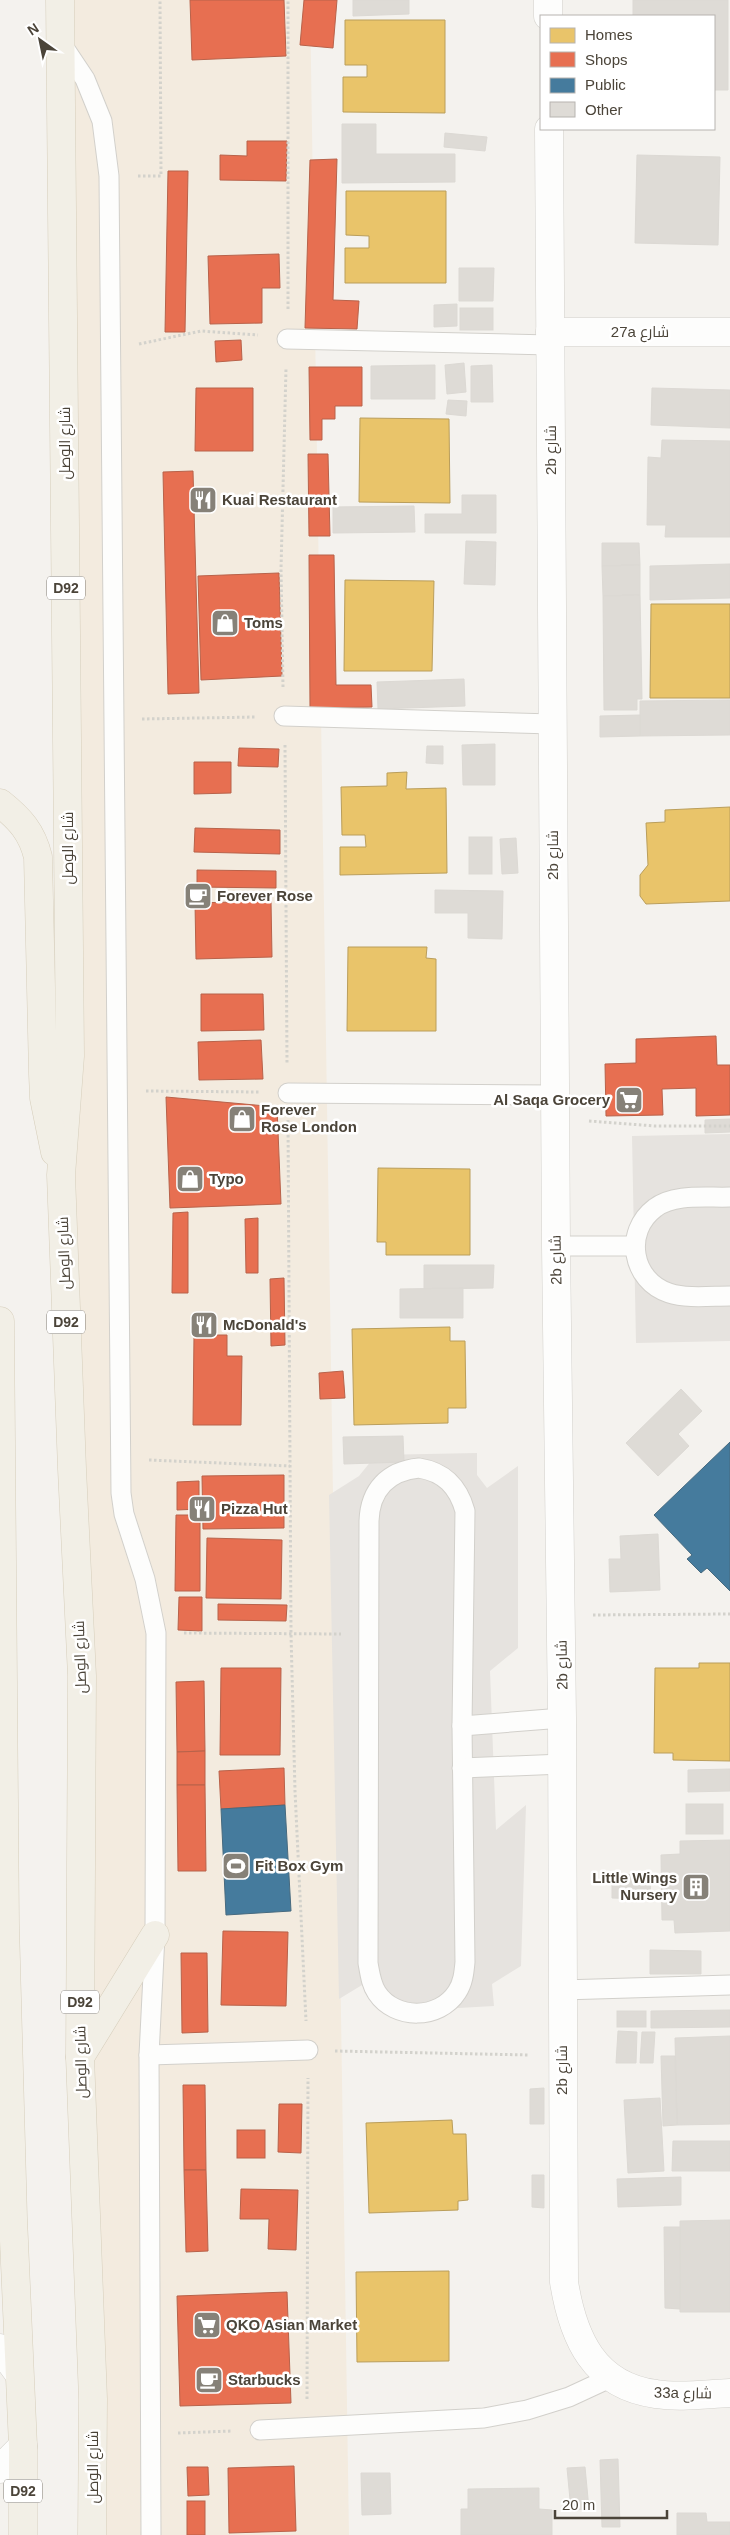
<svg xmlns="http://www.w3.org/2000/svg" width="730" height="2535" font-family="Helvetica,Cairo,sans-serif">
<rect width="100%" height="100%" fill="#f4f2ee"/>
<!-- commercial -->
<polygon fill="#f3ebdf" points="59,0 310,0 349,2535 90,2535"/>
<!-- parking -->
<g fill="#e6e3df">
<polygon points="730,1134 730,1341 636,1343 632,1136"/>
<polygon points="477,1453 477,1475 487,1488 518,1466 518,1648 490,1671 496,1830 526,1805 521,1966 492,1984 494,2006 387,2012 367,1982 339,1999 329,1495 359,1476 376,1455"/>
</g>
<!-- homes -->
<g fill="#e9c46a" stroke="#ba9e5b">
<polygon points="345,20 445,20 445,113 343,112 343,77 367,77 367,65 345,65"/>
<polygon points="346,191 446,191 446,283 345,283 345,248 369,248 369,236 346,235"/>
<polygon points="360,418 449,419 450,503 359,502"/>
<polygon points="345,580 434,581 432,671 344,671"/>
<polygon points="651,604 730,604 730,698 650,698"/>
<polygon points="407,772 406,789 446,788 447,873 340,875 340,847 366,847 365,835 342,835 341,787 387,786 387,773"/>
<polygon points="730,807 730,901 646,904 640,896 640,875 648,865 646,823 665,822 665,810"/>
<polygon points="348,947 427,947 426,958 436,959 436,1031 347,1031"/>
<polygon points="378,1168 470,1169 470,1255 386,1255 386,1242 377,1242"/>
<polygon points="450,1327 450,1341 465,1341 466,1408 448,1408 448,1423 354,1425 352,1329"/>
<polygon points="699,1663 730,1663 730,1761 673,1760 673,1753 654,1753 655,1668 699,1668"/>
<polygon points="452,2120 453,2134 466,2134 468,2200 458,2201 458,2210 369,2213 366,2123"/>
<polygon points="449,2271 449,2361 357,2362 356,2272"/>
</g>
<!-- shops -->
<g fill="#e76f51" stroke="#b8624a">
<polygon points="190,0 284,0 286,56 192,60"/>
<polygon points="304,0 337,0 333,48 300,45"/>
<polygon points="247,141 287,141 286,181 220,180 220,155 247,156"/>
<polygon points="337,159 333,300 359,301 357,329 305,328 310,160"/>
<polygon points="168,171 188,171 185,332 165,332"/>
<polygon points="279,254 280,288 262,288 262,323 210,324 208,256"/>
<polygon points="241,340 242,360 216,362 215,341"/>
<polygon points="309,367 362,367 362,406 335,406 335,419 322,419 322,440 310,440"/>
<polygon points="196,388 253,388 253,451 195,451"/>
<polygon points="308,454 328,454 330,536 309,536"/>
<polygon points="193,471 199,693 168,694 163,472"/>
<polygon points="309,555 334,555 336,685 371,685 372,707 310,708"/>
<polygon points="279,573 282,676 201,680 198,576"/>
<polygon points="239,748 279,749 278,767 238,766"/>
<polygon points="194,762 231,762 231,793 194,794"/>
<polygon points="195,828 280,830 280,854 194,852"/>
<polygon points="197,870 276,871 276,888 197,887"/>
<polygon points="271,901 272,957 196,959 195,903"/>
<polygon points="201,994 263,994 264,1030 201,1031"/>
<polygon points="716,1036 717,1065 730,1065 730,1115 696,1116 696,1088 662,1089 663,1115 606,1116 605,1064 636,1063 636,1039"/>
<polygon points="261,1040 263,1079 199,1080 198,1042"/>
<polygon points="166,1097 277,1107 281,1204 170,1208"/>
<polygon points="188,1212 188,1293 172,1293 173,1213"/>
<polygon points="258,1218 258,1273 246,1273 245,1219"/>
<polygon points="284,1278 285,1345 271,1346 270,1279"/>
<polygon points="194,1335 227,1335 227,1356 242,1356 241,1425 193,1425"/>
<polygon points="343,1371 345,1398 320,1399 319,1373"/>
<polygon points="284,1475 284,1528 203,1529 202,1476"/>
<polygon points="199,1481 199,1509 177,1510 177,1482"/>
<polygon points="176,1515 200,1515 200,1591 175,1591"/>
<polygon points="207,1538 282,1540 281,1599 206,1598"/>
<polygon points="179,1597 202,1597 202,1631 178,1630"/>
<polygon points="218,1604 287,1605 286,1621 218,1620"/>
<polygon points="221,1668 281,1668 280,1755 220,1755"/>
<polygon points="204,1681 205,1751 177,1752 176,1682"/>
<polygon points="205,1751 205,1785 177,1785 177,1752"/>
<polygon points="284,1768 285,1805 221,1809 219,1771"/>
<polygon points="177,1785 205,1785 206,1871 178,1871"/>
<polygon points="223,1931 288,1932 286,2006 221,2005"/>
<polygon points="181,1953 207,1953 208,2032 182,2033"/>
<polygon points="183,2085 205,2085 206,2170 184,2170"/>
<polygon points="279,2104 302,2104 301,2153 278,2152"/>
<rect x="237" y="2130" width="28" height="28"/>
<polygon points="184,2170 206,2170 208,2251 186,2252"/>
<polygon points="241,2189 298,2190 296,2250 268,2249 269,2219 240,2219"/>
<polygon points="287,2292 291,2403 180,2406 177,2296"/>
<polygon points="294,2466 296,2531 229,2533 228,2468"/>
<polygon points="187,2467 208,2467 209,2495 188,2496"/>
<rect x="187" y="2501" width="18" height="34"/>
</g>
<!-- public -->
<g fill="#457b9d" stroke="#476a7f">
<polygon points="730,1442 730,1591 707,1568 701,1573 687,1559 692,1555 654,1515"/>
<polygon points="285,1805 291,1911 226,1915 221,1809"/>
</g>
<!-- building -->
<g fill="#dedbd6" stroke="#dcd9d4">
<polygon points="353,0 409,0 409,14 353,16"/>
<polygon points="633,0 728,0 728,90 714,90 714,16 633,16"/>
<polygon points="342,124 376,124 376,154 455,154 455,182 342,183"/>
<polygon points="445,133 487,137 485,151 444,147"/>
<polygon points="637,155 720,157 718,245 635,243"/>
<polygon points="459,268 494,268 493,301 459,301"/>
<polygon points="457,304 457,326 434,327 434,305"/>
<rect x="460" y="308" width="33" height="22"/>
<polygon points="464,363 466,392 447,394 445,365"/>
<polygon points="435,365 435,399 371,399 371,366"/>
<polygon points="492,365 493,402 471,402 471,366"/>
<polygon points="652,388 730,390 730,428 651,425"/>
<polygon points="448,400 467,401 466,416 446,414"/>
<polygon points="662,440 730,441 730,537 665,537 666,525 647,525 648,457 661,458"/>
<polygon points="462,495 496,495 496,533 425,533 425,514 462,514"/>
<polygon points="414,506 415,532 333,533 333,507"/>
<polygon points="466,541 496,542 495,585 464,584"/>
<polygon points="602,543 639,543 640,565 602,566"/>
<polygon points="730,564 730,598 650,600 650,566"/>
<polygon points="640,565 640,595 603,596 602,566"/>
<polygon points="640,595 642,699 637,699 637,710 604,710 603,596"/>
<polygon points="464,679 465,706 378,709 377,682"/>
<polygon points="730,700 730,735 640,736 640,701"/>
<polygon points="640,715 640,736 600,737 600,716"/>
<polygon points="495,744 495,785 463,785 462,745"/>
<polygon points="427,746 443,746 443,764 426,763"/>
<rect x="469" y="837" width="23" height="37"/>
<polygon points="516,838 518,873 502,874 500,839"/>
<polygon points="435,890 503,891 502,939 468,938 468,913 435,913"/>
<polygon points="730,1119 730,1132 705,1133 705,1120"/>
<polygon points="424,1265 494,1265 493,1288 424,1289"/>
<polygon points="463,1288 463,1318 400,1318 400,1289"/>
<polygon points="681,1389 702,1411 678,1434 689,1446 658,1476 626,1443"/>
<polygon points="403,1436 404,1462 344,1464 343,1437"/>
<polygon points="658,1534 660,1590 610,1592 609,1559 621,1559 620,1536"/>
<polygon points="730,1769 730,1791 688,1792 688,1770"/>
<rect x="686" y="1804" width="37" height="30"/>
<polygon points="730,1840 730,1931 675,1933 674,1920 662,1920 661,1855 680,1854 680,1841"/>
<polygon points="612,1874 651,1875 650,1899 612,1898"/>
<polygon points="650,1950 701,1951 701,1974 650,1974"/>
<polygon points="730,2010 730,2027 651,2028 651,2011"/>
<rect x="617" y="2011" width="29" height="16"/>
<polygon points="618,2031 637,2032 636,2063 616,2063"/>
<polygon points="642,2032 655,2032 653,2063 640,2063"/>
<polygon points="730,2036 730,2124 677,2125 675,2038"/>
<polygon points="661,2056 675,2056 677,2125 663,2126"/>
<polygon points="544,2088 544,2124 530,2124 530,2089"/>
<polygon points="660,2098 664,2171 628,2173 624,2100"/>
<polygon points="673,2141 730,2141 730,2171 672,2171"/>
<polygon points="532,2175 544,2175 544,2208 532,2207"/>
<polygon points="681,2177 681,2205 618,2207 617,2179"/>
<polygon points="730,2220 730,2312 680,2312 680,2221"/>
<polygon points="664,2227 680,2227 680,2309 665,2308"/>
<polygon points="618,2459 620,2527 602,2527 600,2460"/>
<polygon points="585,2467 589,2509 571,2510 567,2468"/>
<polygon points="361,2473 390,2473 391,2514 362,2515"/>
<polygon points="539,2488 539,2509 552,2510 552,2535 461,2535 461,2509 468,2509 468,2489"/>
<polygon points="677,2513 706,2513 707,2522 730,2522 730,2535 677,2535"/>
</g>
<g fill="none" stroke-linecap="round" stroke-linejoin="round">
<defs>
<g id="lane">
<polyline points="61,43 85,79 102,121 109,176 121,1493 124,1514 145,1579 156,1633 155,1935 149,2055 151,2535"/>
<polyline points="287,339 550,345"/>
<polyline points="284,716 552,724"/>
<polyline points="288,1093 555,1095"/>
<path d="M730 1197C708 1198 674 1193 655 1208 623 1232 632 1281 669 1293 687 1299 711 1296 730 1296"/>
<polyline points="556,1246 634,1246"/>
<path d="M419 1468C444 1472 458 1486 465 1511L462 1726 465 1962C464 1973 463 1983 457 1992 439 2020 395 2020 377 1993 371 1984 370 1974 368 1963L369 1521C370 1490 388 1471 419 1468Z"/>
<polyline points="462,1726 562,1718"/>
<polyline points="462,1768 563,1764"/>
<polyline points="562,1990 730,1985"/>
<polyline points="149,2055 308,2050"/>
<polyline points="260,2430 484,2418 527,2410 569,2397 610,2378"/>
</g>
<g id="street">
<polyline points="548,0 548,16"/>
<path d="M549 129 556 1246 562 1718 564 2282C573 2338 594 2386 656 2394 680 2398 706 2394 730 2393"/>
<polyline points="550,332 730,332"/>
<polyline points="0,2348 19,2374"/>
<polyline points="0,2469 23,2446"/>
</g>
<g id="primary">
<polyline points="60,0 70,1056 61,1175 72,1469 82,1676 80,2057 93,2399 92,2535"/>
<path d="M0 803C20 819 32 832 38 857L43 1074 44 1098 55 1152"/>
<polyline points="0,1321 5,1925 13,2218 23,2446 23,2535"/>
<polyline points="80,2057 155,1935"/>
</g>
</defs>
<!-- lane casing -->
<use href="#lane" stroke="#d2d0cb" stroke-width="21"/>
<!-- street casing -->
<use href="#street" stroke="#d2d0cb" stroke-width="29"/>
<!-- primary casing -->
<use href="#primary" stroke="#d6cebb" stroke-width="29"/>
<!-- path -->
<g stroke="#d3d2cc" stroke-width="3" stroke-dasharray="2.5 2.5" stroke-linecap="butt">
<polyline points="138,176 161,176 160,0"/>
<polyline points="288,309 288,0"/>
<polyline points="139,344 201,331 258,335"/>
<polyline points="283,687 281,569 286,368"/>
<polyline points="142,719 256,717"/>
<polyline points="285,745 287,1064"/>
<polyline points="146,1091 260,1092"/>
<polyline points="288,1120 291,1634 295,1791 306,2021"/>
<polyline points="589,1121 655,1126 730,1126"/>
<polyline points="149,1460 290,1466"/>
<polyline points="593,1615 730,1614"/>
<polyline points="184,1633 341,1634"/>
<polyline points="335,2051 529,2055"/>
<polyline points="307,2399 308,2078"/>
<polyline points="178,2433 232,2431"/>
</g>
<!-- lane -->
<use href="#lane" stroke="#fdfdfc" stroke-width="19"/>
<!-- street -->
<use href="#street" stroke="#fdfdfc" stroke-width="28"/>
<!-- primary -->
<use href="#primary" stroke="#f2efe6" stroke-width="28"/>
</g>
<!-- icons -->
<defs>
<symbol id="restaurant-square" viewBox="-11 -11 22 22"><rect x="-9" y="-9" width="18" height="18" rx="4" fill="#868178" stroke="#fff"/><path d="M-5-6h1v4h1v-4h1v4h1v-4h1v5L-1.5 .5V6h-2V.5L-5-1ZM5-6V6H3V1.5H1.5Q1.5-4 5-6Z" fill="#fff"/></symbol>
<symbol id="shop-square" viewBox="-11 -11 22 22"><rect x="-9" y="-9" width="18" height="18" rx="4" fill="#868178" stroke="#fff"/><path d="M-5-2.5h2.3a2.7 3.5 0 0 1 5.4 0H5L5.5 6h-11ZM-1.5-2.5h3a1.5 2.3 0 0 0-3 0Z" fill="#fff"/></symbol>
<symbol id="cafe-square" viewBox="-11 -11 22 22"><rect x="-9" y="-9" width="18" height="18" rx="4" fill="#868178" stroke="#fff"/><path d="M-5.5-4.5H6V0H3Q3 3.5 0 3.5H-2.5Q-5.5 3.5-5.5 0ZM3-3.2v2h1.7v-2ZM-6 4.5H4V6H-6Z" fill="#fff"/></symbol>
<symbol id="supermarket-square" viewBox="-11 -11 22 22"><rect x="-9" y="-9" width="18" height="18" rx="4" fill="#868178" stroke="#fff"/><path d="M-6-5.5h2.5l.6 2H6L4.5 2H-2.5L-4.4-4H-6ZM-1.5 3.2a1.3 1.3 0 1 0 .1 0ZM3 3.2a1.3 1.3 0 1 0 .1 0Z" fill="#fff"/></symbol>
<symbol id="stadium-square" viewBox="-11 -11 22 22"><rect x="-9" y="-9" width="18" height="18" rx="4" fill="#868178" stroke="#fff"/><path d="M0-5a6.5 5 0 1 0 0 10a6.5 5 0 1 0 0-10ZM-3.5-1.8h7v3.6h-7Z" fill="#fff"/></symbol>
<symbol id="building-square" viewBox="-11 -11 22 22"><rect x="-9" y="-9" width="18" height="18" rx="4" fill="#868178" stroke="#fff"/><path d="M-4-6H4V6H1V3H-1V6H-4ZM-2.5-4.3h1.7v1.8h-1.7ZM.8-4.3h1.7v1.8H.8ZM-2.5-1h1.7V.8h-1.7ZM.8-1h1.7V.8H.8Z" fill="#fff"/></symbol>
</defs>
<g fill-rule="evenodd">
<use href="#restaurant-square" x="187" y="484" width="32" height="32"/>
<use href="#shop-square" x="209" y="607" width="32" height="32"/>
<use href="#cafe-square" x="182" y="880" width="32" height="32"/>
<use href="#supermarket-square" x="613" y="1084" width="32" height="32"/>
<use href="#shop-square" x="226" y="1103" width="32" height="32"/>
<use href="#shop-square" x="174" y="1163" width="32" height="32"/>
<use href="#restaurant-square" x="188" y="1309" width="32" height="32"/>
<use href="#restaurant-square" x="186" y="1493" width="32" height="32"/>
<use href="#stadium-square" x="220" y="1850" width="32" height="32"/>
<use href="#building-square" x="680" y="1871" width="32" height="32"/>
<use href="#supermarket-square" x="191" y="2309" width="32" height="32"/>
<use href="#cafe-square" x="193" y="2364" width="32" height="32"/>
</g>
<g text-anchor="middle" stroke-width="5" stroke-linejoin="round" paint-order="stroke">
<!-- shield labels -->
<g fill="#fff" stroke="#817c74" stroke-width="1">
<rect x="47" y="576.5" width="38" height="23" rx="4"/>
<rect x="47" y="1310.5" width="38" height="23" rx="4"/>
<rect x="61" y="1990.5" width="38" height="23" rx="4"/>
<rect x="4" y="2479.5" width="38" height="23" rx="4"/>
</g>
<g font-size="14" font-weight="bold" fill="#4b4439">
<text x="66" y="593">D92</text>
<text x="66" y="1327">D92</text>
<text x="80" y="2007">D92</text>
<text x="23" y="2496">D92</text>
</g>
<!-- street labels -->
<g font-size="15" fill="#4b4439" stroke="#fff">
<text x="640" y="337">27a شارع</text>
<text transform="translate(65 443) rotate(-90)" y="5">شارع الوصل</text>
<text transform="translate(551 450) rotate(-90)" y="5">2b شارع</text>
<text transform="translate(68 848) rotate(-90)" y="5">شارع الوصل</text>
<text transform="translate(553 855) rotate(-90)" y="5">2b شارع</text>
<text transform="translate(64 1253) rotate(-92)" y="5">شارع الوصل</text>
<text transform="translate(556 1260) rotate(-91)" y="5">2b شارع</text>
<text transform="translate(80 1657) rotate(-92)" y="5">شارع الوصل</text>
<text transform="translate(562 1665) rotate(-91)" y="5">2b شارع</text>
<text transform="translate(81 2062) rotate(-91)" y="5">شارع الوصل</text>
<text transform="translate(562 2070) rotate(-90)" y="5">2b شارع</text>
<text transform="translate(683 2393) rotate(1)" y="5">33a شارع</text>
<text transform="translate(93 2467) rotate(-90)" y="5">شارع الوصل</text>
</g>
<!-- poi labels -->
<g font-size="15" font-weight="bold" fill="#4b4439" stroke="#fff" text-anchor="start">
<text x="222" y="505">Kuai Restaurant</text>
<text x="244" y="628">Toms</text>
<text x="217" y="901">Forever Rose</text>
<text x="610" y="1105" text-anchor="end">Al Saqa Grocery</text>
<text x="261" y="1115">Forever<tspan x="261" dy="17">Rose London</tspan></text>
<text x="209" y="1184">Typo</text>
<text x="223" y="1330">McDonald's</text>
<text x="221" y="1514">Pizza Hut</text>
<text x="255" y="1871">Fit Box Gym</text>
<text x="677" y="1883" text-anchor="end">Little Wings<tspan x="677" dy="17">Nursery</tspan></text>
<text x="226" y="2330">QKO Asian Market</text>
<text x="228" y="2385">Starbucks</text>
</g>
</g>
<!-- legend -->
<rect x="540" y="15" width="175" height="115" fill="#ffffff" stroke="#b7b4b0"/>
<rect x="550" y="28" width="25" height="15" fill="#e9c46a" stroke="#b7b4b0"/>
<text x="585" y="40" font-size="15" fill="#4b4439">Homes</text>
<rect x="550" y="52" width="25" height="15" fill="#e76f51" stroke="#b7b4b0"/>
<text x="585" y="65" font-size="15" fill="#4b4439">Shops</text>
<rect x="550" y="78" width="25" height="15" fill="#457b9d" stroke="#b7b4b0"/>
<text x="585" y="90" font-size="15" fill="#4b4439">Public</text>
<rect x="550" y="102" width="25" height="15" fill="#dedbd6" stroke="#b7b4b0"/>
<text x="585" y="115" font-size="15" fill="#4b4439">Other</text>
<!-- north arrow -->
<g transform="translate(40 40) rotate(327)" stroke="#ffffff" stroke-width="4" paint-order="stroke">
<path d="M0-4L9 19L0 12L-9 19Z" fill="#4b4439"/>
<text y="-8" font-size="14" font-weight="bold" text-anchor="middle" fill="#4b4439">N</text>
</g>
<!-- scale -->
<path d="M555 2510v8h112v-8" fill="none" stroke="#4b4439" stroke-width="2.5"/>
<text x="562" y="2510" font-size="15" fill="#4b4439" stroke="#ffffff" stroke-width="4" paint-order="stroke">20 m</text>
</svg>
